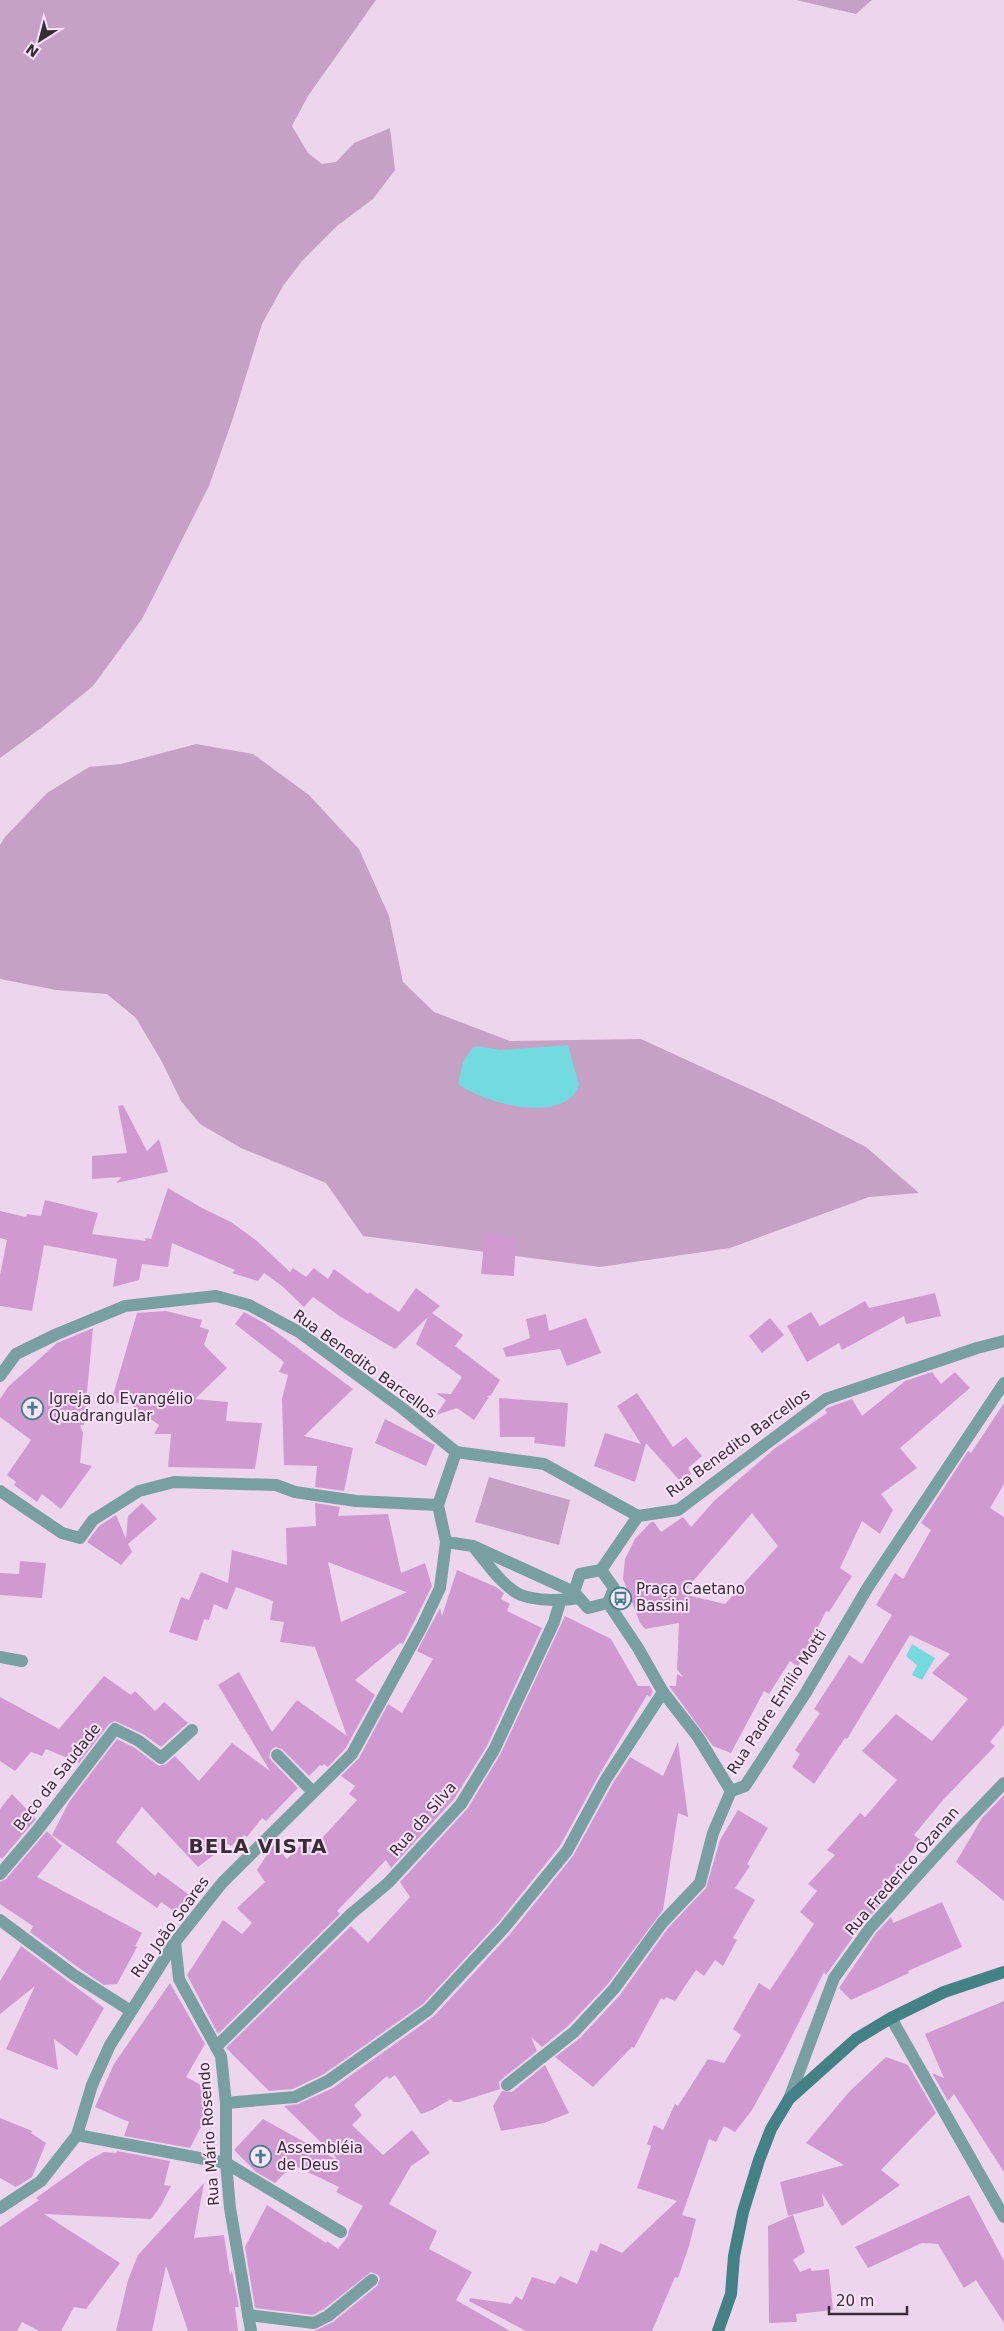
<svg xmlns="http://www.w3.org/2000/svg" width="1004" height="2331" font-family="'DejaVu Sans',sans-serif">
<rect width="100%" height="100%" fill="#eed5ee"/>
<!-- green -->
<g fill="#c5a1c6">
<polygon points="0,0 376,0 308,96 292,126 308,153 322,164 336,162 354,143 390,128 395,170 373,199 337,226 302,261 283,286 262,324 233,418 209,486 142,619 93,686 44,726 0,758"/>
<polygon points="796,0 872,0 856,14"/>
<polygon points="196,744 253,754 309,795 359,849 389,916 403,982 434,1012 510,1041 641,1039 776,1101 866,1147 919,1193 869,1197 730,1248 600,1267 363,1236 326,1183 241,1148 200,1124 181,1101 162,1062 136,1018 107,994 56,990 0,979 0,845 5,837 47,793 89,767 121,764"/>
<polygon points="489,1477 570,1500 559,1545 475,1522"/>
</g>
<!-- water -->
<g fill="#73dadf">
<path d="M568 1045 579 1085C565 1126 483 1103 458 1084L463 1062 473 1047 478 1046 500 1050Z"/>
<polygon points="912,1644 935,1658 922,1680 912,1675 917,1665 906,1656"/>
</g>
<!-- building -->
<g fill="#d09ad1" fill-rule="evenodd">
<polygon points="123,1105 147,1151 159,1139 168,1172 116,1183 122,1177 92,1179 92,1156 127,1153 118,1106"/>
<polygon points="168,1188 202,1208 231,1222 257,1241 290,1272 293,1268 306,1277 314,1268 328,1279 334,1269 368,1294 369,1292 399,1312 416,1288 440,1306 432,1313 463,1335 455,1346 500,1380 491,1395 486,1397 489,1397 474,1420 457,1408 436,1415 446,1400 436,1393 451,1394 462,1377 416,1344 428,1317 395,1349 341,1317 313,1297 304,1307 282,1286 264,1273 258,1281 232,1273 235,1270 172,1243 168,1267 142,1264 139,1280 113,1287 117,1259 44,1245 32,1311 0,1306 0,1275 7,1240 0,1238 0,1211 26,1217 27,1214 41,1216 45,1200 98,1213 92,1234 146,1241 145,1238 151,1239"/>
<polygon points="485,1233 516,1237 514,1276 481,1274"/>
<polygon points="935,1293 941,1316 906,1324 904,1316 842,1350 839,1343 807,1362 787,1326 811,1312 820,1326 865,1301 869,1308"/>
<polygon points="166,1311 202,1320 200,1327 209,1330 204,1345 227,1368 195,1399 228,1402 226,1421 262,1423 255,1469 168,1467 171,1434 154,1434 159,1425 130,1404 111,1402 137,1313"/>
<polygon points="244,1312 264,1323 353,1389 304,1436 353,1448 344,1491 315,1487 317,1466 284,1465 282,1399 288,1375 279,1372 284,1362 235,1324"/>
<polygon points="546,1314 549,1331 586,1318 601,1353 567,1366 560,1349 506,1357 503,1348 530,1338 526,1319"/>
<polygon points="770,1318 784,1335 762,1353 749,1336"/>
<polygon points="93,1328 84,1425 80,1425 83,1433 80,1463 92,1466 61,1509 42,1494 37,1502 14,1485 16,1482 7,1475 31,1440 0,1417 0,1399 8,1387 57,1343"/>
<path d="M932 1372 941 1384 955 1372 970 1388 900 1448 917 1468 881 1494 893 1510 880 1534 862 1521 840 1568 852 1576 829 1612 826 1611 798 1667 790 1661 769 1694 764 1691 731 1753 713 1746 669 1686H676L677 1674 683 1677 677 1669 679 1623 645 1629 640 1623 623 1579 625 1559 635 1539 651 1522H654L661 1532 683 1517 691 1527 714 1501 774 1449 827 1413 825 1410 827 1408 852 1399 862 1416 905 1381ZM752 1513 778 1546 725 1604 682 1594Z"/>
<polygon points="637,1393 673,1447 686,1437 702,1456 688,1468 691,1474 681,1482 646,1443 635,1482 594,1466 605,1433 641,1444 617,1406"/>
<polygon points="499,1398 568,1403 565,1447 534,1443 535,1437 500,1437"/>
<polygon points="1004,1403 1004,1484 990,1508 1004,1517 1004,1725 990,1742 995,1746 943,1800 914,1835 921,1840 882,1886 886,1899 863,1923 826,1975 824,1972 784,2052 752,2110 735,2132 724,2126 716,2142 709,2139 682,2215 696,2219 689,2246 678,2278 675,2277 652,2331 526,2331 469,2301 470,2298 511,2304 516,2296 522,2300 532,2277 555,2284 560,2276 577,2284 591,2250 597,2252 600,2243 622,2253 677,2201 637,2188 651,2146 647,2144 654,2125 663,2130 675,2104 678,2106 708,2059 724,2063 741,2035 733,2029 759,1983 770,1990 814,1924 800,1912 817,1891 808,1884 835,1855 827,1850 860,1813 865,1817 897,1780 862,1751 896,1714 932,1741 968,1699 932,1673 950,1654 910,1635 847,1739 845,1738 814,1784 792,1767 800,1754 795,1750 820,1713 814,1709 849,1655 862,1664 892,1615 876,1605 895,1573 903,1579 931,1530 921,1523 968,1451 971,1453"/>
<polygon points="385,1419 435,1445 426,1466 375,1443"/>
<polygon points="142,1503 157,1519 128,1544 132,1552 121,1565 87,1542 99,1526 116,1515 126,1539 128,1516"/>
<path d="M315 1503 340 1507 338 1516 388 1514 401 1573 425 1563 432 1586 403 1644 400 1643 355 1680 375 1695 345 1749 328 1767 324 1764 322 1766 320 1765 309 1776 282 1749 275 1747 271 1750 269 1757 271 1760 298 1788 266 1821 262 1818 247 1837 244 1835 231 1846 228 1844 198 1867 142 1807 116 1842 155 1876 158 1872 195 1899 181 1916 161 1902 157 1908 52 1835 69 1802 117 1739 135 1748 159 1766 166 1764 175 1756 199 1781 232 1743 270 1771 218 1685 239 1672 272 1732 297 1700 347 1736 315 1647 280 1642 284 1622 270 1620 273 1601 236 1587 227 1610 214 1604 209 1620 204 1619 197 1641 169 1632 181 1597 189 1600 201 1572 228 1583 232 1550 287 1565 286 1528 316 1526ZM328 1562 406 1592H407L341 1622Z"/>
<polygon points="20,1561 46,1563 42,1598 0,1595 0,1573 19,1574"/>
<polygon points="457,1570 496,1587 504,1593 501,1599 510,1604 507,1611 542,1628 487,1746 454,1799 391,1868 386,1860 337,1911 340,1914 218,2034 187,1975 223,1920 242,1934 252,1923 237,1908 265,1882 257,1870 274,1844 287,1859 305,1841 312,1849 357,1800 349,1794 355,1786 341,1776 359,1758 388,1704 402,1713 433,1659 417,1651 440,1608 442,1616"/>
<polygon points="565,1616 611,1639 638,1686 650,1686 653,1692 650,1697 647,1695 599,1775 560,1846 498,1923 423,2004 324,2074 293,2089 269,2091 226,2048 351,1926 368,1943 410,1897 400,1882 468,1808 501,1753"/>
<polygon points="104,1676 131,1695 135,1691 155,1711 164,1702 188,1723 161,1747 143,1734 115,1721 109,1724 79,1763 46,1749 42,1756 31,1752 15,1771 0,1761 0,1697 59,1729"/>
<polygon points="678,1742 688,1817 678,1813 663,1910 608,1984 568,2026 542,2047 531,2037 537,2051 502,2079 499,2082 500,2089 460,2102 453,2102 451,2099 432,2110 421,2114 395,2075 389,2079 387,2076 354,2105 362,2115 352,2125 383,2155 412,2130 430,2153 411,2166 389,2204 437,2231 429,2249 472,2272 456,2300 510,2331 314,2331 333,2322 377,2286 380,2278 378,2275 371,2272 324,2309 313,2315 255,2308 245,2247 267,2205 326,2243 327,2241 338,2249 348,2236 349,2230 363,2206 336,2192 339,2187 293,2165 275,2183 256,2172 234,2150 263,2119 335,2159 336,2157 284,2106 298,2104 333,2088 434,2016 510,1934 573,1856 613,1783 630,1757 663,1776"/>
<polygon points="12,1794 36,1819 2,1859 0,1857 0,1809"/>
<polygon points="1004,1795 1004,1901 956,1862 982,1818"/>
<polygon points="738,1810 768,1828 747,1864 750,1866 735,1888 755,1900 733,1938 737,1940 723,1966 715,1960 704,1976 696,1970 675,2001 666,1997 664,2000 661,1998 634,2048 632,2047 593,2087 555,2057 580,2038 620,1995 668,1928 706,1888 720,1840"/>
<polygon points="47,1831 62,1846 37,1877 142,1933 135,1946 137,1947 117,1984 104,1985 79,1968 30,1932 33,1926 0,1904 0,1882 6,1879"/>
<polygon points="942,1902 962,1947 908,1971 909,1973 851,2000 839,1988 876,1933 891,1917 893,1923"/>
<polygon points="21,1946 104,2008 77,2056 54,2039 58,2070 6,2049 35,1986 0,2014 0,1981"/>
<polygon points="170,1983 205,2044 186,2077 213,2091 209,2111 190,2148 124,2136 129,2122 95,2107 114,2064"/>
<polygon points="1004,2001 1004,2172 954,2094 948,2101 932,2073 944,2078 925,2034"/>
<polygon points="886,2057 908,2065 936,2113 881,2170 900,2185 842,2226 822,2193 824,2206 788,2216 780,2182 844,2165 806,2143 850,2091"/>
<polygon points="545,2065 569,2113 544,2123 501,2131 493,2106 502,2091 512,2092"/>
<polygon points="0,2118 32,2131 31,2133 46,2143 32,2177 16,2187 0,2178"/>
<polygon points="117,2151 170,2161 164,2185 171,2186 160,2207 151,2219 44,2214 120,2263 86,2309 74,2307 61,2331 39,2331 22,2322 17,2331 0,2331 0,2227 39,2200 36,2198 89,2160 104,2152 116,2153"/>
<polygon points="204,2183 194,2238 224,2235 230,2275 232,2271 239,2307 235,2307 238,2331 188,2331 166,2266 152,2331 116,2331 128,2280 138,2255"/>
<polygon points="969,2195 1004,2261 1004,2323 976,2280 964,2288 938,2244 922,2243 868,2268 855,2247"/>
<polygon points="793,2215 805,2252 793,2260 800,2272 810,2268 812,2271 829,2269 833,2310 796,2314 797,2322 769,2323 768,2226"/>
</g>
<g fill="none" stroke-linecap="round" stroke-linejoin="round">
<!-- lane -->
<g stroke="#78a0a2" stroke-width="12">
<polyline points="0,1491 62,1533 80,1538 93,1520 139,1491 174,1482 276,1485 295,1492 356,1501 438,1505"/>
<polyline points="0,1657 22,1661"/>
<polyline points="277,1755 313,1792"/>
<polyline points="0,1874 36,1832 115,1729 139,1741 161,1758 192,1730"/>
<polyline points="216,2047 351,1914 388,1883 461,1804 494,1750 554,1622 560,1602"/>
<polyline points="248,2315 314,2323 328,2316 372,2280"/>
</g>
<!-- street -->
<g stroke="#78a0a2" stroke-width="12">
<polyline points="0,1376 16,1354 57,1334 125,1306 216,1296 249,1305 299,1332 402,1408 456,1452 438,1505 446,1542 440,1588 422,1626 352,1754 222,1883 175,1942 110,2045 92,2085 77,2135 41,2181 0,2208"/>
<polyline points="456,1452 544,1464 638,1516"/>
<polyline points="446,1542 473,1546 574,1592 588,1608 608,1603"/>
<path d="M476 1550C488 1564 503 1587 521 1595 537 1601 563 1601 579 1598"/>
<polyline points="601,1570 638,1516 678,1510 826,1399 977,1348 1004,1341"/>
<polyline points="601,1570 614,1588 608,1603"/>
<polyline points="574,1592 580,1574 601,1570"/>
<polyline points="608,1603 638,1648 663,1692 698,1737 731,1791"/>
<polyline points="0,1920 74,1975 131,2011"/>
<polyline points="175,1942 179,1979 221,2056 226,2103 226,2163 230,2208 251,2331"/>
<polyline points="891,2018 1004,2217"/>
<polyline points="507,2085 574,2032 614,1989 662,1923 700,1883 713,1833 731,1791 745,1786 805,1694 868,1587 1004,1383"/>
<polyline points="789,2099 834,1978 870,1928 954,1835 1004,1783"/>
<polyline points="226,2103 295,2097 328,2081 428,2010 504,1928 567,1851 606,1779 663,1692"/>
<polyline points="77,2135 226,2163 341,2232"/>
</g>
<!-- secondary -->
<polyline stroke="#428285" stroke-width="12" points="718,2331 731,2294 734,2256 743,2212 759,2160 771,2129 789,2099 856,2039 891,2018 944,1992 1004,1972"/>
</g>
<!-- icons -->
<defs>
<symbol id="church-ring" viewBox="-11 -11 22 22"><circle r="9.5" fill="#fbe3fb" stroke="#3a8386" stroke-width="1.5"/><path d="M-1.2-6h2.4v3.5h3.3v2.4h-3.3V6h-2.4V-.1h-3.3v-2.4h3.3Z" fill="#3a8386"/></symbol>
<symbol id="bus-ring" viewBox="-11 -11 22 22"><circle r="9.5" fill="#fbe3fb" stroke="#3a8386" stroke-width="1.5"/><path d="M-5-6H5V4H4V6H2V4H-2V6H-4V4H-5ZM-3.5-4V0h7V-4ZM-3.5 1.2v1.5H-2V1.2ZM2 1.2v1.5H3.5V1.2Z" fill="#3a8386"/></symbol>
</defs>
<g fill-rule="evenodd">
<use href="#church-ring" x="20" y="1396" width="25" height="25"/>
<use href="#bus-ring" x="608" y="1586" width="25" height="25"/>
<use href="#church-ring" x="248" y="2144" width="25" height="25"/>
</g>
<g text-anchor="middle" stroke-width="4" stroke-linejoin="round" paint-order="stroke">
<!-- street labels -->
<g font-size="15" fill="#362d36" stroke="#fbe3fb">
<text transform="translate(365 1364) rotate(36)" y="5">Rua Benedito Barcellos</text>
<text transform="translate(738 1443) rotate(-36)" y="5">Rua Benedito Barcellos</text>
<text transform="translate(777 1702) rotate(-57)" y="5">Rua Padre Emílio Motti</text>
<text transform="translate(57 1777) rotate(-52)" y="5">Beco da Saudade</text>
<text transform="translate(423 1819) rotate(-49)" y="5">Rua da Silva</text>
<text transform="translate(902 1871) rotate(-49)" y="5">Rua Frederico Ozanan</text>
<text transform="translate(170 1927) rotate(-54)" y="5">Rua João Soares</text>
<text transform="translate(209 2134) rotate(-94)" y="5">Rua Mário Rosendo</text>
</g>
<!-- poi labels -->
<g font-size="15" fill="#362d36" stroke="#fbe3fb" text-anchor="start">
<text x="49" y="1404">Igreja do Evangélio<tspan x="49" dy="17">Quadrangular</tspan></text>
<text x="636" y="1594">Praça Caetano<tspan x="636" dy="17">Bassini</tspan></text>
<text x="277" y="2153">Assembléia<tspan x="277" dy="17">de Deus</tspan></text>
</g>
<!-- district labels -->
<g font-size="20" font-weight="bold" letter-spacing="1" fill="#362d36" stroke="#fbe3fb">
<text x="258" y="1853">BELA VISTA</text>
</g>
</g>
<!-- north arrow -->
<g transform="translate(40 40) rotate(216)" stroke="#fbe3fb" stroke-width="4" paint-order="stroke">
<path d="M0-4L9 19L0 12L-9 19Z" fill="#362d36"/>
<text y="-8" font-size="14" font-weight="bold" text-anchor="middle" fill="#362d36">N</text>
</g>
<!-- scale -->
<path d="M829 2306v8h78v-8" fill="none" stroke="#362d36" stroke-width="2.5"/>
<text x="836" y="2306" font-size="15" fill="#362d36" stroke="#fbe3fb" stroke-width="4" paint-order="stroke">20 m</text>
</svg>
